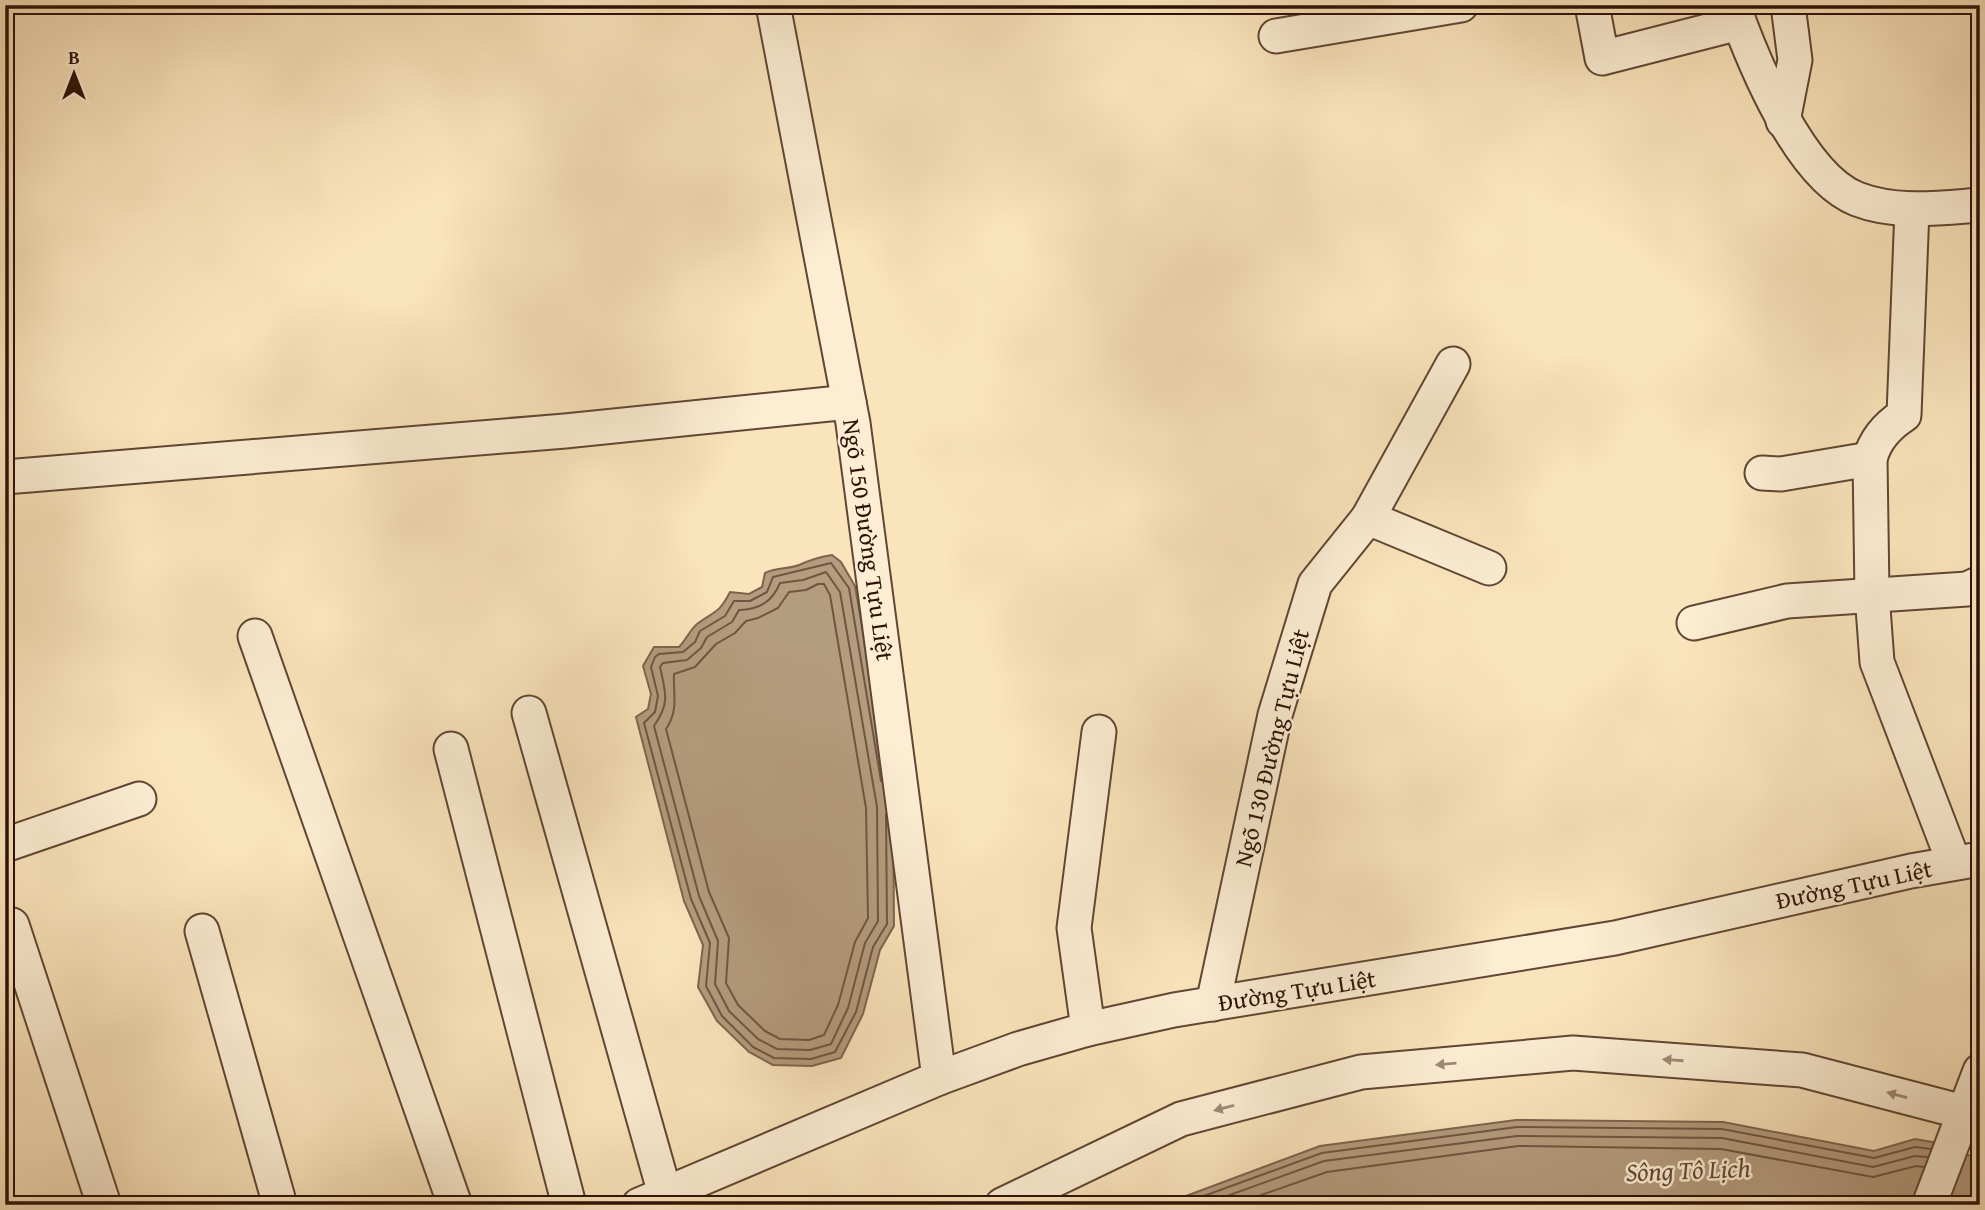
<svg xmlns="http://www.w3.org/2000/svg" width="1985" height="1210" font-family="'Gentium Book Plus',serif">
<rect width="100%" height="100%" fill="#fae4bb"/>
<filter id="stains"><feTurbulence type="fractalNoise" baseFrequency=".00286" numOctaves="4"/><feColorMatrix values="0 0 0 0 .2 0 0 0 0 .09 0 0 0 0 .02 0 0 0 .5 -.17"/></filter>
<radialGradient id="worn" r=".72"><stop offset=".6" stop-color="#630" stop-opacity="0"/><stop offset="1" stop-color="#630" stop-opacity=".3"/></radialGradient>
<!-- water -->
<g fill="#b49c7e" stroke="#7e644e" stroke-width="2">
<path d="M832 555 841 562 855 586 893 805 894 926 880 950 863 1014 841 1058 812 1066 773 1065 749 1052 717 1021 698 987 703 945 684 901 636 717 648 709 651 694 643 666 654 647H679C686 640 690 630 697 624 714 611 719 614 730 592L749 594 762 587 765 573C777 567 790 569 799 565 810 560 819 557 832 555Z"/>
<polygon points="1516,1120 1723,1122 1874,1151 1915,1139 1949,1145 1980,1161 1980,1205 1162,1205 1320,1146"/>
</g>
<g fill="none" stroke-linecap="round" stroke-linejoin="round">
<!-- shore -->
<g stroke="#705642" stroke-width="2">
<path d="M826 572 840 592 877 807 878 921 865 943 848 1008 831 1044 810 1050 777 1049 758 1039 729 1011 715 984 718 941 699 896 654 726C670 703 666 694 660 667L663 663 687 660 701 648 707 637 732 622 739 610C760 609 772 602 780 583L803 580Z"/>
<path d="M818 584H824L830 595 866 808 868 918 855 942 838 1005 824 1035 809 1040 780 1039 765 1031 738 1005 726 983 729 938 709 892 666 729C679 710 673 694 674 674L695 667 716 644 735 633 746 621 758 618 778 608 789 592 806 590Z"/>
<polyline points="881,781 849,588 831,563 773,577 767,592 750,601 734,601 725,616 700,631 695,642 683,652 659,654 655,657 651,667 658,696 655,712 644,723 691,899 710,943 706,986 722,1016 753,1047 774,1058 811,1059 835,1052 856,1012 873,947 887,924 886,814"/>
<polyline points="1179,1205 1322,1153 1517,1127 1722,1129 1874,1158 1915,1147 1931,1149"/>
<polyline points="1202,1205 1324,1161 1517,1136 1722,1138 1873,1167 1915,1156 1927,1157"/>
<polyline points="1233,1205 1327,1172 1518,1146 1721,1149 1873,1177 1916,1166 1924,1167"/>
</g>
<defs>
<g id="minor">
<polyline points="773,5 853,423 939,1078"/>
<polyline points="1592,5 1602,58 1739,23"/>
<path d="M1733 5C1753 61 1800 177 1857 199 1895 214 1940 208 1980 205"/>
<polyline points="1276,36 1461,5"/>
<polyline points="1783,121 1795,60 1788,5"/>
<path d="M1912 209 1904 415C1887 426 1875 439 1870 459L1872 594 1877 662 1954 863"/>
<polyline points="1762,473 1781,474 1870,459"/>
<polyline points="5,477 565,431 849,402"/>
<polyline points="1368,518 1489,568"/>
<polyline points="1694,623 1787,601 1967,589 1980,583"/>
<polyline points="255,636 455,1205"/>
<polyline points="529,713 665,1194"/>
<polyline points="451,749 569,1205"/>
<polyline points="5,845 139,799"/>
<polyline points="12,925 104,1205"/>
<polyline points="202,931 280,1205"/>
<polyline points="1213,1004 1275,715 1315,584 1368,518 1453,364"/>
<polyline points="1088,1029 1074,928 1099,732"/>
<polyline points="639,1205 939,1078 1018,1049 1088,1029 1174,1010 1615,938 1911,871 1980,859"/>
<polyline points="1002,1205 1181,1119 1361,1072 1573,1053 1802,1070 1963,1112 1980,1122"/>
<polyline points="1929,1205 1980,1071"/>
</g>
</defs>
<!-- minor casing -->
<use href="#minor" stroke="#604634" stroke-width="37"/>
<!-- minor -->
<use href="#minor" stroke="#fcedd3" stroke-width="33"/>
</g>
<!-- one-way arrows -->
<defs><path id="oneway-solid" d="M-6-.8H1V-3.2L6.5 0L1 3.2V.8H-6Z" transform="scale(1.75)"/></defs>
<g fill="#9f8a77">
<use href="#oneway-solid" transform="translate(1673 1060) rotate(-176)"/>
<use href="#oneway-solid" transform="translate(1446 1064) rotate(175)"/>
<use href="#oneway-solid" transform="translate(1897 1095) rotate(-165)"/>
<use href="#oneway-solid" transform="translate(1224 1108) rotate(165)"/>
</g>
<g text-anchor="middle" stroke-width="5" stroke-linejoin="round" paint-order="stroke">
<!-- street labels -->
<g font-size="24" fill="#2d1107" stroke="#fcedd3">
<text transform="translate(868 540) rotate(82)" y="8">Ngõ 150 Đường Tựu Liệt</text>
<text transform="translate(1272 748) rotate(-76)" y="8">Ngõ 130 Đường Tựu Liệt</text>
<text transform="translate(1854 885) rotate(-12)" y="8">Đường Tựu Liệt</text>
<text transform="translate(1297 991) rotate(-9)" y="8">Đường Tựu Liệt</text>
</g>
<!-- water labels -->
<g font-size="26" font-style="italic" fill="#634937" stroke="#fcedd3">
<text transform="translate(1688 1170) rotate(-2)" y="9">Sông Tô Lịch</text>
</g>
</g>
<!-- margin -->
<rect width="1985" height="1210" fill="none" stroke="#fae4bb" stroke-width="28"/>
<rect x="7" y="7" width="1971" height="1196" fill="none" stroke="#2d1107" stroke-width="3.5"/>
<rect x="14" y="14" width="1957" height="1182" fill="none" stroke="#2d1107" stroke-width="2"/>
<!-- north arrow -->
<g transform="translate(74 74)" stroke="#fcedd3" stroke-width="5" paint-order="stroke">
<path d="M0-5L12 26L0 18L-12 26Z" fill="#2d1107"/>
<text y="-10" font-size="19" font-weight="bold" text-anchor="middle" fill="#2d1107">B</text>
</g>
<rect width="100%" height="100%" filter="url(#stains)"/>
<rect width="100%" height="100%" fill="url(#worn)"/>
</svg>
